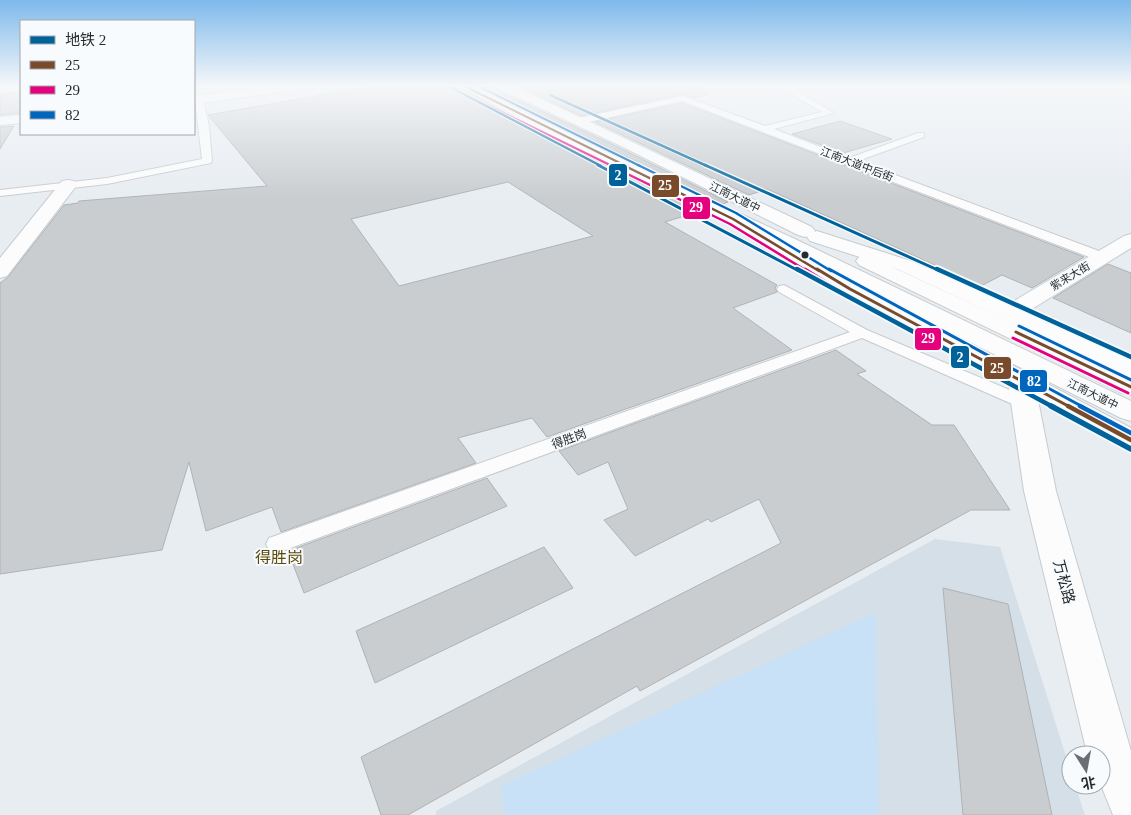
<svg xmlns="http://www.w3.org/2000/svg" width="1131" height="815" font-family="'Times New Roman','Noto Sans SC',serif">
<rect width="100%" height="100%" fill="#e8edf2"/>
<!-- built -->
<polygon fill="#d4dfe7" points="935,539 1000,547 1071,772 1071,785 1075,785 1085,815 436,815 436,811"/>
<!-- green -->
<polygon fill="#c8e1f6" points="876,612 879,815 505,815 501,786"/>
<!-- building -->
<g fill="#c9cdd0" stroke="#afb3b6" fill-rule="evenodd">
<path d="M379 85H454L600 163 701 211 665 222 777 285 775 288 777 292 733 308 792 350 547 437 532 418 458 438 476 463 281 532 272 507 206 531 189 462 162 550 0 574V283L8 277 64 205 78 203 79 201 267 186 208 115ZM508 182 593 236 399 286 351 219Z"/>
<polygon points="475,85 494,85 497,90 622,149 728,202 723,204 614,153"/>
<polygon points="516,85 706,85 707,95 694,98 683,94 581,116"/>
<polygon points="21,93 21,113 0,115 0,95"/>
<polygon points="682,103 1084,257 1032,288 1002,275 981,286 767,189 749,195 595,122"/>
<polygon points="840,121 892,139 843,153 792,134"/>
<polygon points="14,126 0,149 0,127"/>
<polygon points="1108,264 1131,273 1131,333 1053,298"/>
<polygon points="836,350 866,371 857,374 932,425 954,425 1010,510 971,510 640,691 637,686 408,815 381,815 361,757 781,543 759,499 711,522 708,519 635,556 604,520 628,509 608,462 578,475 559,451"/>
<polygon points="487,478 507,506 304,593 288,551"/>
<polygon points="544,547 573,588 375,683 356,631"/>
<polygon points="943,588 1008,604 1052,815 963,815"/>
</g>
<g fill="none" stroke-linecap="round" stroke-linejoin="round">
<defs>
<g id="lane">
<polygon points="787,85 795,85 797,91 834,113 774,129 849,158 918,133 924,133 924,137 858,161 1107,254 1109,257 1102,261 1097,260 682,101 579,124 574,121 579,118 683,96 765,126 822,112 791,94"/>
<polygon points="199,96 203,99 209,126 212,161 211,163 107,184 0,196 0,190 107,178 202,159 195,99"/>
<polygon points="784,285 867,330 1031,399 1034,403 1031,407 1025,409 1019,407 862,338 285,550 277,553 269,550 266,544 269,538 850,332 779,292 777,289 779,286"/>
</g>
<g id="street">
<polygon points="0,85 21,85 21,91 0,93"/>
<polygon points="1089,85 1131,85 1131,90 1095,89"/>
<polygon points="68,180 74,181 77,185 7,276 0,278 0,258 62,181"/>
<polygon points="745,220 752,222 858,284 1131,428 1131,450 1121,447 842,294 738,230 735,226 738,222"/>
<polygon points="817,231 911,261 1009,304 1124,236 1131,234 1131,248 1027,312 1131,359 1131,377 1122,374 897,269 810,241 807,237 810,233"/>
</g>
<g id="secondary">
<polygon points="276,85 308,85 302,89 194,104 194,96"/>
<polygon points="21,115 21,123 0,125 0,117"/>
<path d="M1042 360 1051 363 1055 368 1051 373 1035 385 1056 491 1131 751V815H1113L1101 785V755H1088L1087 753 1024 491 1008 382C1015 371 1030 363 1042 360Z"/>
</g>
<g id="primary">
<polygon points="456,85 471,85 613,155 795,239 1131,401 1131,421 1121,418 781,247 601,161"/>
<polygon points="496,85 512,85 812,227 815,231 812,235 805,237 798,235 623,147 498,88"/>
<polygon points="866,255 1131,377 1131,395 1122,393 859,265 856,261 859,257"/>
</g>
<polygon id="highway" points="1131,361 1131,377 1120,374 1116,369 1120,364"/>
</defs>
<!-- lane casing -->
<use href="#lane" stroke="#c7cbce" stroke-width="2"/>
<!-- street casing -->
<use href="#street" stroke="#c7cbce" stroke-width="2"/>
<!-- secondary casing -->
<use href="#secondary" stroke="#c7cbce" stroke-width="2"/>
<!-- primary casing -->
<use href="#primary" stroke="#c7cbce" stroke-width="2"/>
<!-- highway casing -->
<use href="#highway" stroke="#c7cbce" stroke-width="2"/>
<!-- lane -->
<use href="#lane" fill="#fcfcfd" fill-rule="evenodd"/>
<!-- street -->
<use href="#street" fill="#fcfcfd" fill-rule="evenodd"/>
<!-- secondary -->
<use href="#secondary" fill="#fcfcfd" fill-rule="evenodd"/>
<!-- primary -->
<use href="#primary" fill="#fcfcfd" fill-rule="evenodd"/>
<!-- highway -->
<use href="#highway" fill="#fcfcfd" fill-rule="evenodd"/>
<defs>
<polyline id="bus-1-far3" points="462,85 626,166"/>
<polyline id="bus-1-far2" points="623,165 733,219 819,271"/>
<g id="bus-1-far1">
<polyline points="817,269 850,289 1070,407"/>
<polyline points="1016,332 1131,387"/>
</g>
<polyline id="bus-1" points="1068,406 1131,440"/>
<polyline id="bus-2-far3" points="459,91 612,166"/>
<polyline id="bus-2-far2" points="609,165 730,224 807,271"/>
<g id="bus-2-far1">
<polyline points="805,269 847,295 1056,407"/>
<polyline points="1013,338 1128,393"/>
</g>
<polyline id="bus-2" points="1053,406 1128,446"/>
<polyline id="bus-3-far3" points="476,85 640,166"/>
<polyline id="bus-3-far2" points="638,165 736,213 831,271"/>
<g id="bus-3-far1">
<polyline points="829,269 1083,407"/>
<polyline points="1019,326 1131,380"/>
</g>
<polyline id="bus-3" points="1080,406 1131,433"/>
</defs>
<!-- bus-1-far3 casing -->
<use href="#bus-1-far3" stroke="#f7fbfe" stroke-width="4"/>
<!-- bus-1-far2 casing -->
<use href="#bus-1-far2" stroke="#f7fbfe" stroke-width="5"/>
<!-- bus-1-far1 casing -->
<use href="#bus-1-far1" stroke="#f7fbfe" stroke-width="6"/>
<!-- bus-1 casing -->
<use href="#bus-1" stroke="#f7fbfe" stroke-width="8"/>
<!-- bus-2-far3 casing -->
<use href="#bus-2-far3" stroke="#f7fbfe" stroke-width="4"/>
<!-- bus-2-far2 casing -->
<use href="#bus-2-far2" stroke="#f7fbfe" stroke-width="5"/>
<!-- bus-2-far1 casing -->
<use href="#bus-2-far1" stroke="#f7fbfe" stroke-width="6"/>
<!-- bus-2 casing -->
<use href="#bus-2" stroke="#f7fbfe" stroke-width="8"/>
<!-- bus-3-far3 casing -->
<use href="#bus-3-far3" stroke="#f7fbfe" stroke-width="4"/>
<!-- bus-3-far2 casing -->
<use href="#bus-3-far2" stroke="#f7fbfe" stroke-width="5"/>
<!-- bus-3-far1 casing -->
<use href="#bus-3-far1" stroke="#f7fbfe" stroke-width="6"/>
<!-- bus-3 casing -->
<use href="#bus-3" stroke="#f7fbfe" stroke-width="8"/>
<!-- bus-1-far3 -->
<use href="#bus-1-far3" stroke="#7a4b2a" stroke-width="2"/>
<!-- bus-1-far2 -->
<use href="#bus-1-far2" stroke="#7a4b2a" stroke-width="2.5"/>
<!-- bus-1-far1 -->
<use href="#bus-1-far1" stroke="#7a4b2a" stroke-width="3"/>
<!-- bus-1 -->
<use href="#bus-1" stroke="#7a4b2a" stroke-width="4.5"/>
<!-- bus-2-far3 -->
<use href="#bus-2-far3" stroke="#e5007d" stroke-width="2"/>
<!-- bus-2-far2 -->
<use href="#bus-2-far2" stroke="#e5007d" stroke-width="2.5"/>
<!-- bus-2-far1 -->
<use href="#bus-2-far1" stroke="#e5007d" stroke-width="3"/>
<!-- bus-2 -->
<use href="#bus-2" stroke="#e5007d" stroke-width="4.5"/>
<!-- bus-3-far3 -->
<use href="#bus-3-far3" stroke="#0065bd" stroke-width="2"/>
<!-- bus-3-far2 -->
<use href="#bus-3-far2" stroke="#0065bd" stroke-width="2.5"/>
<!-- bus-3-far1 -->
<use href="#bus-3-far1" stroke="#0065bd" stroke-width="3"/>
<!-- bus-3 -->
<use href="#bus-3" stroke="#0065bd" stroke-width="4.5"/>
<defs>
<g id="metro-1-far3">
<polyline points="446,85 601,166"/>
<polyline points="550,95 707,166"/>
</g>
<g id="metro-1-far2">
<polyline points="598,165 799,271"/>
<polyline points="705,165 940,271"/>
</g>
<g id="metro-1-far1">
<polyline points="797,269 1053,407"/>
<polyline points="937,269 1131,357"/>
</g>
<polyline id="metro-1" points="1051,406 1131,449"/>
</defs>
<!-- metro-1-far3 casing -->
<use href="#metro-1-far3" stroke="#f7fbfe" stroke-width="4.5"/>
<!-- metro-1-far2 casing -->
<use href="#metro-1-far2" stroke="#f7fbfe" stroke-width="5.5"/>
<!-- metro-1-far1 casing -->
<use href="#metro-1-far1" stroke="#f7fbfe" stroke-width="8"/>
<!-- metro-1 casing -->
<use href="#metro-1" stroke="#f7fbfe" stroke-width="9"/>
<!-- metro-1-far3 -->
<use href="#metro-1-far3" stroke="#00629b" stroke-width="2.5"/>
<!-- metro-1-far2 -->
<use href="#metro-1-far2" stroke="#00629b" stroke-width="3"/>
<!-- metro-1-far1 -->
<use href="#metro-1-far1" stroke="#00629b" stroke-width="4.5"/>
<!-- metro-1 -->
<use href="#metro-1" stroke="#00629b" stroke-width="5.5"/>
</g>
<!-- sky -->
<linearGradient id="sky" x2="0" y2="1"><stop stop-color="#7db9eb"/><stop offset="0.43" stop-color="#f5f7f9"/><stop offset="1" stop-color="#f5f7f9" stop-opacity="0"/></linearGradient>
<rect width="1131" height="199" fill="url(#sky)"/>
<!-- markers -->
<circle fill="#282b2e" stroke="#f7fbfe" stroke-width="2" cx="805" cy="255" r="4.5"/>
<g text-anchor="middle" stroke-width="4" stroke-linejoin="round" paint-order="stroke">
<!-- far-street labels -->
<g font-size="11" fill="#282b2e" stroke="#f7fbfe">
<text transform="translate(857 164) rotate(21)" y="4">江南大道中后街</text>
<text transform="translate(735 197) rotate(26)" y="4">江南大道中</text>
<text transform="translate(1070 276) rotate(-31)" y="4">紫来大街</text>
<text transform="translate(1093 394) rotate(26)" y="4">江南大道中</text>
</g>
<!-- street labels -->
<g font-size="12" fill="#282b2e" stroke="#f7fbfe">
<text transform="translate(569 439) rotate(-20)" y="4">得胜岗</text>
</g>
<!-- near-street labels -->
<g font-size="15" fill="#282b2e" stroke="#f7fbfe">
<text transform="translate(1064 582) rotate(75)" y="5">万松路</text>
</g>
<!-- near-neighbourhood labels -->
<g font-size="16" fill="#5c4a0a" stroke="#f7fbfe">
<text x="279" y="563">得胜岗</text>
</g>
</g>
<g stroke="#f7fbfe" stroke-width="2">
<rect x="608" y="163" width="20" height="24" rx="5" fill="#00629b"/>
<rect x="651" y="174" width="29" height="24" rx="5" fill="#7a4b2a"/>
<rect x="682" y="196" width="29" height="24" rx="5" fill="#e5007d"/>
<rect x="914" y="327" width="28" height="24" rx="5" fill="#e5007d"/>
<rect x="950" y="345" width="20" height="24" rx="5" fill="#00629b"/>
<rect x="983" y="356" width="29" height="24" rx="5" fill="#7a4b2a"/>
<rect x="1019" y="369" width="29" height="24" rx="5" fill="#0065bd"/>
</g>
<g font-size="14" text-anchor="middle" font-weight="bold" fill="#fff">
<text x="618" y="180">2</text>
<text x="665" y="190">25</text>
<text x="696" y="212">29</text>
<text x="928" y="343">29</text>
<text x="960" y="362">2</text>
<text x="997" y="373">25</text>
<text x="1034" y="386">82</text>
</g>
<!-- legend -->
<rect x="20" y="20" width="175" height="115" fill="#f7fbfe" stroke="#a4a8ab"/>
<rect x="30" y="36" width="25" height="8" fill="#00629b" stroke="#a4a8ab"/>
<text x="65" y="45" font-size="15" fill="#282b2e">地铁 2</text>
<rect x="30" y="61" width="25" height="8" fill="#7a4b2a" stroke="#a4a8ab"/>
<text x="65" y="70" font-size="15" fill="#282b2e">25</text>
<rect x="30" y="86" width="25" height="8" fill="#e5007d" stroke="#a4a8ab"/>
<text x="65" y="95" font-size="15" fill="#282b2e">29</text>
<rect x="30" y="111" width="25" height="8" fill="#0065bd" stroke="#a4a8ab"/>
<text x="65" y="120" font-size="15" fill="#282b2e">82</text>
<!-- north arrow -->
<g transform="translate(1086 770) rotate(169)"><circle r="24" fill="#f7fbfe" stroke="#a4a8ab"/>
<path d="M0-4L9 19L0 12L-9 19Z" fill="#6b6f73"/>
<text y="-8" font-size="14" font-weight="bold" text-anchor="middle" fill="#282b2e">北</text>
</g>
</svg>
